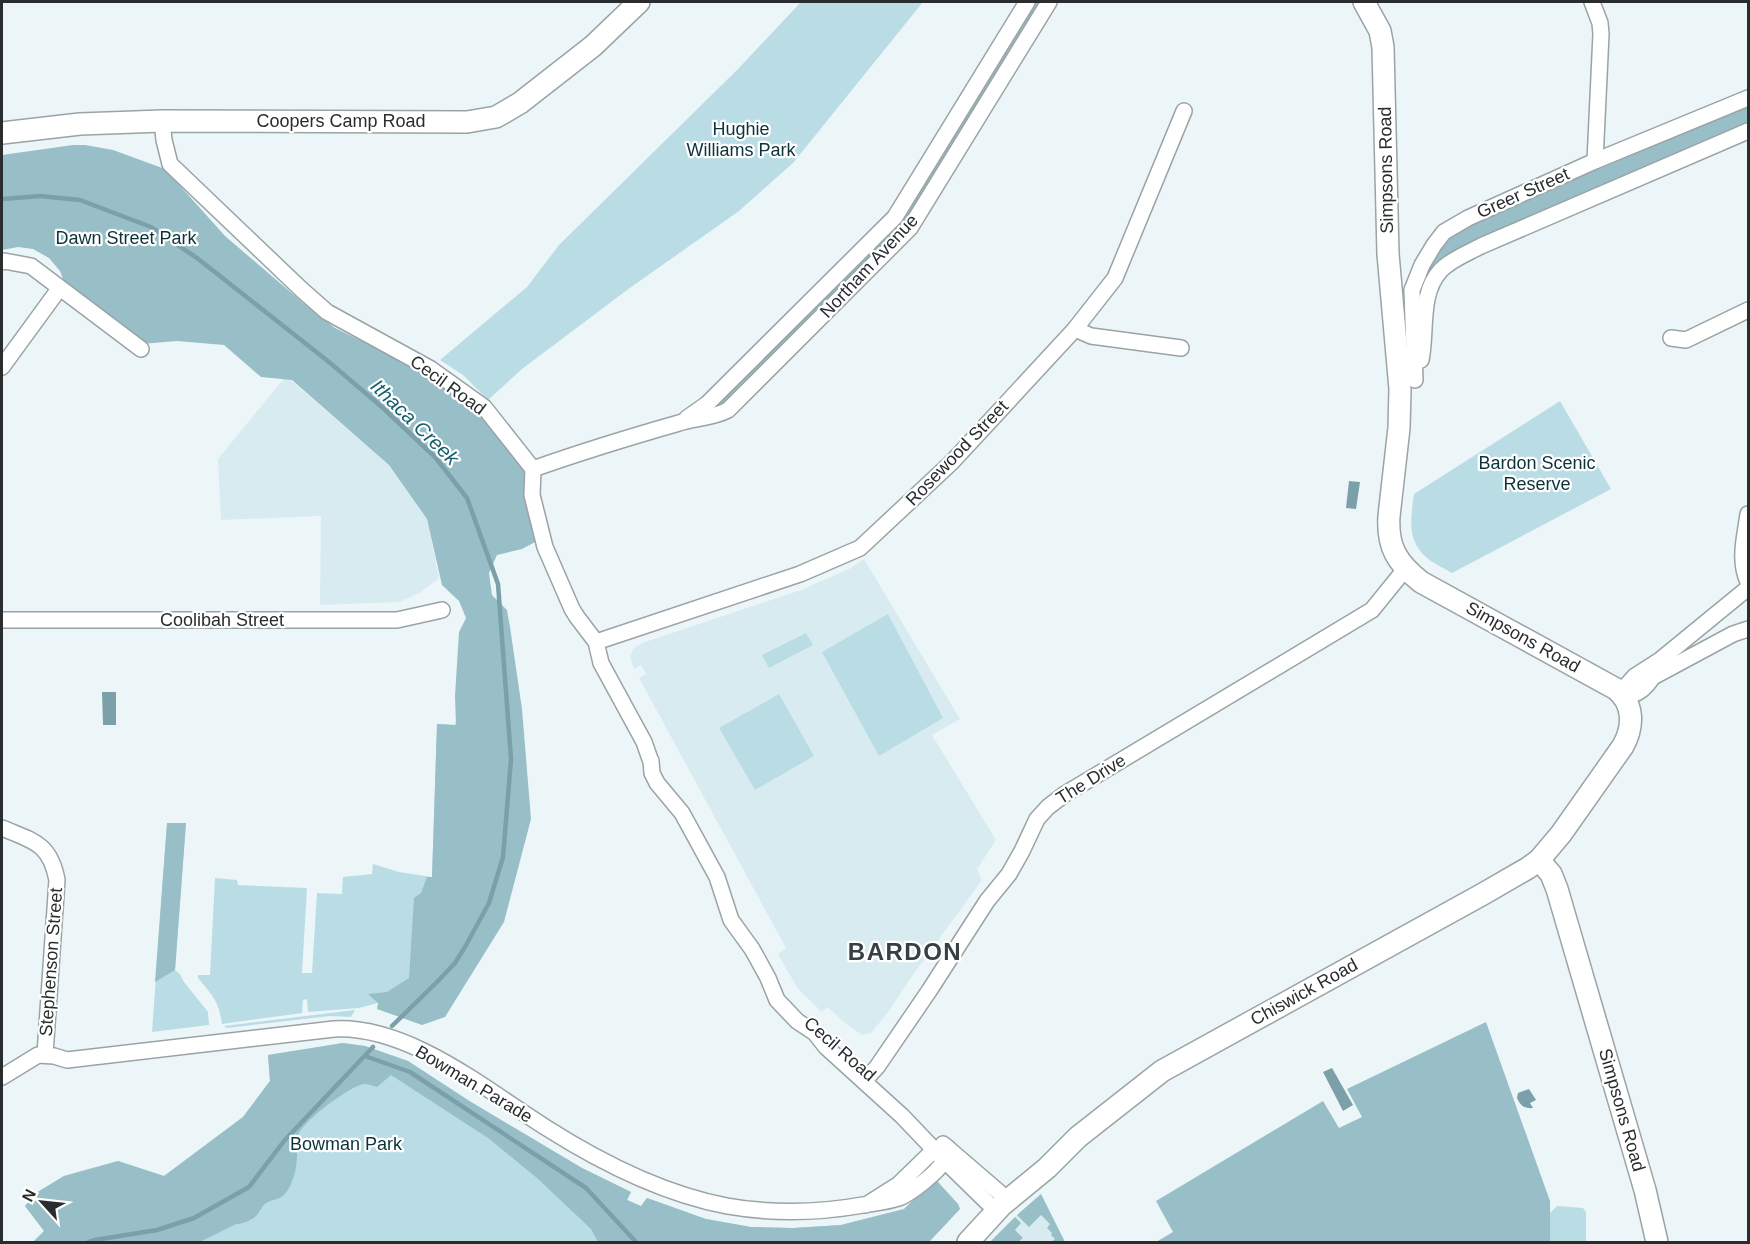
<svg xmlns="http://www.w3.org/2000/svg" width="1750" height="1244" font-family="Arial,sans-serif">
<rect width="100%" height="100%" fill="#ecf6f9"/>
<!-- built -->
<g fill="#d8ebf0">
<polygon points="286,376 389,465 427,519 439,578 421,592 400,602 320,605 321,516 221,520 218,459"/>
<polygon points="864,559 960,719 932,735 996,840 977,869 982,880 910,979 888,1012 871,1033 862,1035 844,1022 827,1007 822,1012 798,989 778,954 786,948 639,678 646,674 641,665 634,669 630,656 634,648 642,643 801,590 851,568"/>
<polygon points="1041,1194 1065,1242 990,1242 1017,1215"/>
</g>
<!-- green -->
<g fill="#badde5">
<polygon points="801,2 923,2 793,163 739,211 627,290 522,369 488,400 463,375 440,360 527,287 559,245 738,69"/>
<path d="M1560 401 1611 489 1452 573C1444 568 1434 564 1427 558 1406 540 1411 518 1414 494Z"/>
<polygon points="888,614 943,718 879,756 822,652"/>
<polygon points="806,633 813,645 769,668 762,655"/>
<polygon points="779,694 814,756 755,790 719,728"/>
<path d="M456 721 468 722 420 975 378 1003 359 1008 308 1012 307 999 303 1000 302 1013 222 1024C219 1001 212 995 198 978V975H210L215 878 237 880 238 885 307 888 302 973H312L317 893 342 894 343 877 372 874 373 864 399 872 432 877 437 724 455 725Z"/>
<polygon points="167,823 186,823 175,970 180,974 184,982 208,1012 209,1025 152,1032"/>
<polygon points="355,1010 351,1017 330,1016 227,1028 224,1026"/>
<polygon points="343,1043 365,1046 408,1061 471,1102 582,1168 631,1192 627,1200 641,1206 647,1198 706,1219 751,1227 793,1228 841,1225 904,1209 932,1182 937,1181 958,1204 960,1209 929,1242 33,1242 44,1231 25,1206 36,1193 64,1176 118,1161 164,1176 243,1117 270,1081 268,1055"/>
<polygon points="1557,1206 1583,1208 1586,1212 1586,1242 1550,1242 1550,1213"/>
</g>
<!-- forest -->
<g fill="#98bec7">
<polygon points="1033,2 1042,2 911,218 725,405 720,406 718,401 887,233"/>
<polygon points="1748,106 1748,124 1439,265 1419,348 1419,283 1448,236 1470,223"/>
<path d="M73 145H85L113 150 165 169 225 236 309 308 335 328 427 373 478 410 528 469C526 496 527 516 537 541L522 549 497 555 489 573 492 595 507 610 510 627 522 709 531 819 504 922 445 1017 422 1025 377 1009 378 1003 368 994 387 992 409 978 414 898 421 893 427 877H432L437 724 456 725 455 696 459 632 466 618 459 601 442 585 427 519 389 465 292 380 261 377 224 345 177 341 141 344 66 287 60 271 49 258 33 249 18 247 2 250V155Z"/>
<polygon points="167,823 186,823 175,970 155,982"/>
<polygon points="1486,1022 1550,1201 1550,1242 1493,1241 1156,1242 1173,1232 1156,1201 1323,1101 1339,1128 1362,1117 1347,1089"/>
<path d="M343 1043 365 1046 408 1061 471 1102 582 1168 631 1192 627 1200 641 1206 647 1198 706 1219 751 1227 793 1228 841 1225 904 1209 932 1182 937 1181 958 1204 960 1209 929 1242H598L591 1229 537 1178 488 1138 391 1075 377 1087C373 1086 369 1084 364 1084 350 1086 306 1119 299 1133 296 1139 297 1149 297 1155 297 1168 293 1184 285 1194 280 1200 271 1199 265 1204 261 1207 260 1212 257 1215 252 1220 243 1224 236 1224L200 1242H33L44 1231 25 1206 36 1193 64 1176 118 1161 164 1176 243 1117 270 1081 268 1055Z"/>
<polygon points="1041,1194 1065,1242 1051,1242 1055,1239 1051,1235 1052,1233 1047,1228 1050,1224 1041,1215 1029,1227 1017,1215"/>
<polygon points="1015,1217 1021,1223 1015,1230 1023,1238 1018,1242 1005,1242 1003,1241 1001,1242 990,1242"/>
</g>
<!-- water -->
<g fill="#7ba0a9">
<polygon points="1349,481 1360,482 1356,509 1346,508"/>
<polygon points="102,692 116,692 116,725 103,725"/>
<polygon points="1332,1068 1353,1105 1343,1111 1323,1072"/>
<path d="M1529 1089 1536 1100 1530 1103 1533 1108C1524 1109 1520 1105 1517 1098L1518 1093Z"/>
</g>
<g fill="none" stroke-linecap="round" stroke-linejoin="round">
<!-- stream -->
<g stroke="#7ba0a9" stroke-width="4.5">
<polyline points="2,199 40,196 80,200 151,227 197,258 329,362 383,408 435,457 467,498 498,584 511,759 503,857 489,903 465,947 455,963 438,981 392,1026"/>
<polyline points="365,1056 410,1072 586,1188 636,1242"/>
<polyline points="89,1242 95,1240 157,1230 194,1218 249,1187 284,1141 373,1047"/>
</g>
<defs>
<g id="street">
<polyline points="1592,2 1600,23 1601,34 1595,161"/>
<polyline points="162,121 164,140 170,164 302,290 327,312 431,369 484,407 533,469 532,495 545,547 572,609 577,617 596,642 601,663 644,742 650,759"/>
<polyline points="2,262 4,261 31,266 141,349"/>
<polyline points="1075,329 1091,336 1181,348"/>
<polyline points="1671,338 1686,340 1748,310"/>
<path d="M1421 360C1427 332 1419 293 1441 270 1452 259 1468 253 1481 246L1748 131"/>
<polyline points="2,367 59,289"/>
<polyline points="1415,380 1412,290 1422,265 1434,245 1444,232 1468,218 1595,161 1748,98"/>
<polyline points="687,418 707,404 895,217 1027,2"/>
<path d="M533 469C581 452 630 437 679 423 695 418 713 418 728 410L910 228 1049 2"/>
<path d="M1748 514C1745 537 1738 560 1748 582"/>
<polyline points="2,620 397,620 442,610"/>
<polyline points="596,642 800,574 860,548 952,462 1075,329 1115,278 1184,111"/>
<path d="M1660 660C1655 676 1643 698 1623 695L1626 686 1635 676 1660 660 1748 588"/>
<polyline points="1653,677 1733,634 1748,629"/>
<polyline points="651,761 652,773 657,783 682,813 717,877 731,920 752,949 768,978 777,1000 797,1021 815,1033 826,1047 902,1116 945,1161 988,1203"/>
<path d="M2 828C33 841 50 843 57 880L45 1054"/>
<path d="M2 1077 38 1055 54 1056 67 1060 334 1029C408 1025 485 1089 545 1127 600 1162 663 1194 727 1206 772 1214 818 1213 863 1205 875 1203 887 1202 899 1198 910 1194 938 1172 944 1161 947 1158 947 1152 948 1148L934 1150 899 1184 866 1205"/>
<polyline points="864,1081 877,1067 929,991 987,901 1009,874 1022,851 1037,819 1048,807 1065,794 1372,610 1406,568"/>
<polyline points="943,1144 1000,1193"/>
</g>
<g id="secondary">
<polyline points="2,133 80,124 162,121 467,122 496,117 520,103 593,46 639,2"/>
<polyline points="1539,860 1551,874 1557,889 1645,1190 1657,1242"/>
<path d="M968 1242 1002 1205 1047 1168 1078 1137 1162 1071 1483 894 1528 868 1539 860 1561 834 1623 746C1634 726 1634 704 1616 689L1421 582C1397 563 1387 547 1389 516L1399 428 1400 389 1388 254 1383 47 1380 31 1364 2"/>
</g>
</defs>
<!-- street casing -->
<use href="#street" stroke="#9aa3a6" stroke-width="18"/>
<!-- secondary casing -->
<use href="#secondary" stroke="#9aa3a6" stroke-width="24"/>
<!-- street -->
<use href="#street" stroke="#fff" stroke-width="15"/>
<!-- secondary -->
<use href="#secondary" stroke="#fff" stroke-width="21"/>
</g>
<g text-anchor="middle" stroke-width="4.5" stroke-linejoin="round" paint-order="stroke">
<!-- street labels -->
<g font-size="18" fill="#292d2e" stroke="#fff">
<text x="341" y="127">Coopers Camp Road</text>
<text transform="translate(1386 170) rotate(-91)" y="6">Simpsons Road</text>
<text transform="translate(1523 193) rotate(-24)" y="6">Greer Street</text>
<text transform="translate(869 266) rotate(-47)" y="6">Northam Avenue</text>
<text transform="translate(448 385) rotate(36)" y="6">Cecil Road</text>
<text transform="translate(957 453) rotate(-46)" y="6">Rosewood Street</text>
<text x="222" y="626">Coolibah Street</text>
<text transform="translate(1523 637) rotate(29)" y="6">Simpsons Road</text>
<text transform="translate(1091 779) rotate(-32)" y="6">The Drive</text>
<text transform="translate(51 962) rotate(-86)" y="6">Stephenson Street</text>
<text transform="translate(1304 992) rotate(-29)" y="6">Chiswick Road</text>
<text transform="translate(840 1049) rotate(41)" y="6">Cecil Road</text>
<text transform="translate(474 1084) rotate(31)" y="6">Bowman Parade</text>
<text transform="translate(1622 1110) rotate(74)" y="6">Simpsons Road</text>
</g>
<!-- park labels -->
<g font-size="18" fill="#0c323a" stroke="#fff">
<text x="741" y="135">Hughie<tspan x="741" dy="21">Williams Park</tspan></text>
<text x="126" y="244">Dawn Street Park</text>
<text x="1537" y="469">Bardon Scenic<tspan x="1537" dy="21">Reserve</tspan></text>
<text x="346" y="1150">Bowman Park</text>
</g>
<!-- water labels -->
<g font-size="20" font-style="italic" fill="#145f6e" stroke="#fff">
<text transform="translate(415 422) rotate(44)" y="7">Ithaca Creek</text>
</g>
<!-- district labels -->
<g font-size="24" font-weight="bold" letter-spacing="1.5" fill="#373f41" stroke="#fff">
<text x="905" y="960">BARDON</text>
</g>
</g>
<!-- border -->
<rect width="1750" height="1244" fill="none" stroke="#292d2e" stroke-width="6"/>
<!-- north arrow -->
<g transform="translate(42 1202) rotate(297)" stroke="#ffffff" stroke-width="4.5" paint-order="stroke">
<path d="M0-4.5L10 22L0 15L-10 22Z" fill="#292d2e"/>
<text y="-9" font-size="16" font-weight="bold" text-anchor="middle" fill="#292d2e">N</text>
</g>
</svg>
